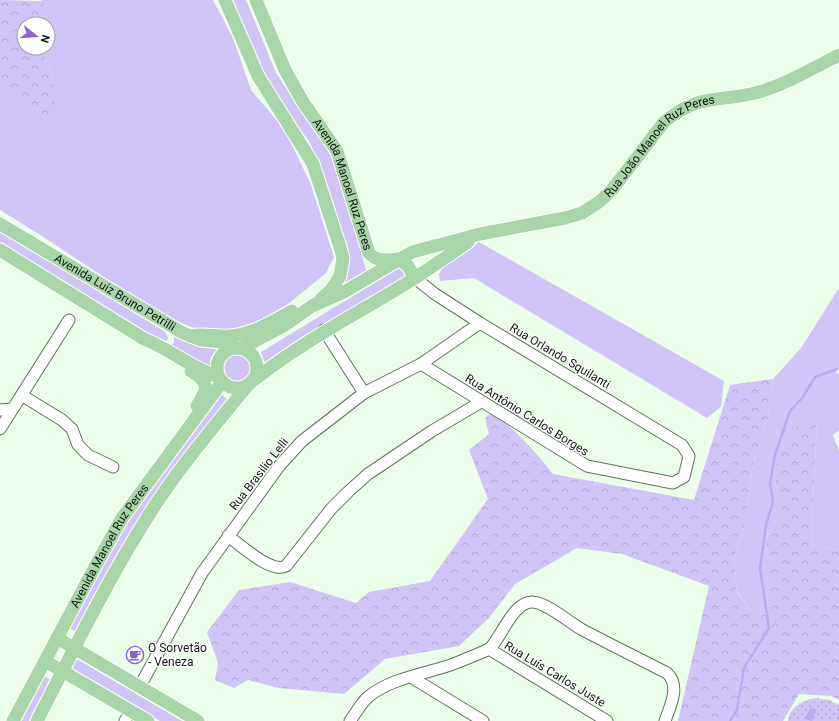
<svg xmlns="http://www.w3.org/2000/svg" width="839" height="721" font-family="Roboto,sans-serif">
<defs>
<pattern id="forest-crowns" width="20" height="18" patternUnits="userSpaceOnUse"><rect width="20" height="18" fill="#d1c4f6"/><path d="M2 6a3 3 0 1 1 6 0M12 15a3 3 0 1 1 6 0" fill="none" stroke="#b2a8d2"/></pattern>
<pattern id="park-dots" width="8" height="8" patternUnits="userSpaceOnUse"><rect width="8" height="8" fill="#d1c4f6"/><path d="M2 2h.1M6 6h.1" fill="none" stroke="#b2a8d2" stroke-width="1.8" stroke-linecap="round"/></pattern>
</defs>
<rect width="100%" height="100%" fill="#ebfeea"/>
<!-- grass -->
<g fill="#d1c4f6">
<polygon points="42,0 213,0 233,38 251,90 285,130 311,185 334,257 326,273 288,304 244,330 218,332 194,328 170,319 129,294 45,238 0,210 0,85 49,119 55,89 45,56 44,48 48,48 48,24 44,24"/>
<polygon points="233,0 246,0 276,73 329,152 336,166 367,273 336,292 348,275 348,255 318,161 309,141 277,97 264,74"/>
<polygon points="0,230 164,331 168,337 167,341 158,342 0,243"/>
<polygon points="479,242 724,381 721,407 707,418 474,278 440,281 439,274 444,266"/>
<polygon points="400,264 406,274 404,277 303,336 265,364 261,352 386,276"/>
<polygon points="839,288 839,367 836,374 839,373 839,431 833,435 839,450 839,551 811,544 817,419 774,472 780,513 766,540 771,617 751,611 737,591 734,558 745,525 753,465 768,418 773,379 801,348"/>
<polygon points="174,336 186,341 221,346 211,357 209,371 167,347 174,343"/>
<circle cx="237" cy="369" r="15"/>
<polygon points="219,392 229,401 147,506 123,545 76,632 69,628 115,539"/>
<polygon points="77,659 182,721 160,721 71,669"/>
<polygon points="44,676 51,680 29,721 20,721"/>
</g>
<!-- forest -->
<g fill="url(#forest-crowns)">
<polygon points="0,0 43,1 44,24 24,24 24,48 44,48 45,56 55,89 54,116 49,119 0,85"/>
<path d="M773 379 768 418 753 465 745 525 734 558 737 592 751 611 770 616 766 540 780 513 774 472 791 429 817 419 811 544 839 551V700L832 696 799 694 783 721H678L709 586 622 554 577 548 515 584 489 618 459 646 385 659 344 694 279 688 248 680 234 688 215 680 218 663 207 632 239 590 290 582 356 603 369 592 430 581 488 499 469 450 489 434 485 418 491 413C516 429 534 450 553 474L694 500 730 385Z"/>
</g>
<!-- park -->
<path fill="url(#park-dots)" d="M817 698 829 700 839 705V721H788C789 707 804 699 817 698Z"/>
<!-- water -->
<polygon fill="#bea9f2" points="811,707 817,710 812,721 804,719"/>
<g fill="none" stroke-linecap="round" stroke-linejoin="round">
<!-- stream -->
<polyline stroke="#bea9f2" stroke-width="2.5" points="730,721 737,710 744,668 769,628 760,568 766,525 773,502 770,483 775,455 790,411 803,397 815,377 837,369"/>
<defs>
<g id="minor">
<polyline points="415,278 435,294 480,323 682,445 689,456 684,477 673,483 587,466 421,364"/>
<polyline points="324,330 364,393"/>
<polyline points="23,396 62,420 72,429 78,445 88,455 113,467"/>
<polyline points="0,410 12,409"/>
<polyline points="0,429 69,320"/>
<path d="M228 536C241 545 271 574 286 566L331 509 349 491 368 474 432 431 481 402"/>
<polyline points="489,649 607,721"/>
<polyline points="411,677 483,721"/>
<polyline points="140,686 202,573 280,465 302,441 364,393 421,364 480,323"/>
<polyline points="125,721 131,710"/>
<path d="M350 721C356 713 361 703 368 697 392 677 428 674 456 663 466 659 476 655 487 650 499 645 512 600 533 602 547 603 569 622 581 629 609 644 638 658 667 673 681 686 670 706 665 721"/>
</g>
<g id="major">
<polyline points="225,0 258,76 313,164 339,244 343,258 340,276 331,290 321,299"/>
<path id="s1" d="M256 0 285 70 303 102 337 151 369 253C377 262 386 260 397 259"/>
<path id="s2" d="M0 224 183 333 201 340 222 342 237 348"/>
<path d="M0 250 144 339C170 349 192 369 219 377"/>
<polyline points="399,259 408,266 415,278"/>
<path d="M190 336C203 333 216 337 230 336 253 334 272 322 292 311"/>
<circle cx="237" cy="368" r="20"/>
<path id="s3" d="M242 348 285 325 312 306 344 292 412 252 480 234 565 218 582 213 599 202 612 190 664 122C701 92 719 103 759 92 787 84 813 68 839 55"/>
<path d="M191 371C210 383 208 388 197 406"/>
<path d="M254 380C304 340 361 312 415 278 433 266 451 254 468 242"/>
<polyline points="57,638 198,721"/>
<polyline points="45,661 148,721"/>
<path id="s4" d="M13 721 97 563 122 518 222 382"/>
<path d="M37 721C72 653 106 583 147 518 176 471 213 428 248 385"/>
</g>
</defs>
<!-- minor casing -->
<use href="#minor" stroke="#5f735e" stroke-width="13"/>
<!-- major casing -->
<use href="#major" stroke="#fff" stroke-width="15"/>
<!-- minor -->
<use href="#minor" stroke="#fff" stroke-width="11"/>
<!-- major -->
<use href="#major" stroke="#a9d6a8" stroke-width="13"/>
</g>
<!-- icons -->
<defs>
<symbol id="cafe-ring" viewBox="-11 -11 22 22"><circle r="9.5" fill="#fff" stroke="#8c5fd9" stroke-width="1.5"/><path d="M-5.5-4.5H6V0H3Q3 3.5 0 3.5H-2.5Q-5.5 3.5-5.5 0ZM3-3.2v2h1.7v-2ZM-6 4.5H4V6H-6Z" fill="#8c5fd9"/></symbol>
</defs>
<g fill-rule="evenodd">
<use href="#cafe-ring" x="125" y="645" width="20" height="20"/>
</g>
<g text-anchor="middle" stroke-width="3" stroke-linejoin="round" paint-order="stroke">
<!-- street labels -->
<g font-size="12" fill="#0e160e" stroke="#fff">
<text dy="4" stroke="none"><textPath href="#s3" startOffset="475">Rua João Manoel Ruz Peres</textPath></text>
<text dy="4" stroke="none"><textPath href="#s1" startOffset="205">Avenida Manoel Ruz Peres</textPath></text>
<text dy="4" stroke="none"><textPath href="#s2" startOffset="134">Avenida Luiz Bruno Petrilli</textPath></text>
<text transform="translate(560 356) rotate(31)" y="4">Rua Orlando Squilanti</text>
<text transform="translate(527 415) rotate(32)" y="4">Rua Antônio Carlos Borges</text>
<text transform="translate(259 474) rotate(-52)" y="4">Rua Brasilio Lelli</text>
<text dy="4" stroke="none"><textPath href="#s4" startOffset="200">Avenida Manoel Ruz Peres</textPath></text>
<text transform="translate(555 674) rotate(31)" y="4">Rua Luís Carlos Juste</text>
</g>
<!-- poi labels -->
<g font-size="12" fill="#0e160e" stroke="#fff" text-anchor="start">
<text x="148" y="652">O Sorvetão<tspan x="148" dy="14">- Veneza</tspan></text>
</g>
</g>
<!-- north arrow -->
<g transform="translate(36 36) rotate(107)"><circle r="19" fill="#ffffff" stroke="#9fa29f"/>
<path d="M0-3L7 15L0 10L-7 15Z" fill="#8c5fd9"/>
<text y="-6" font-size="11" font-weight="bold" text-anchor="middle" fill="#0e160e">N</text>
</g>
</svg>
